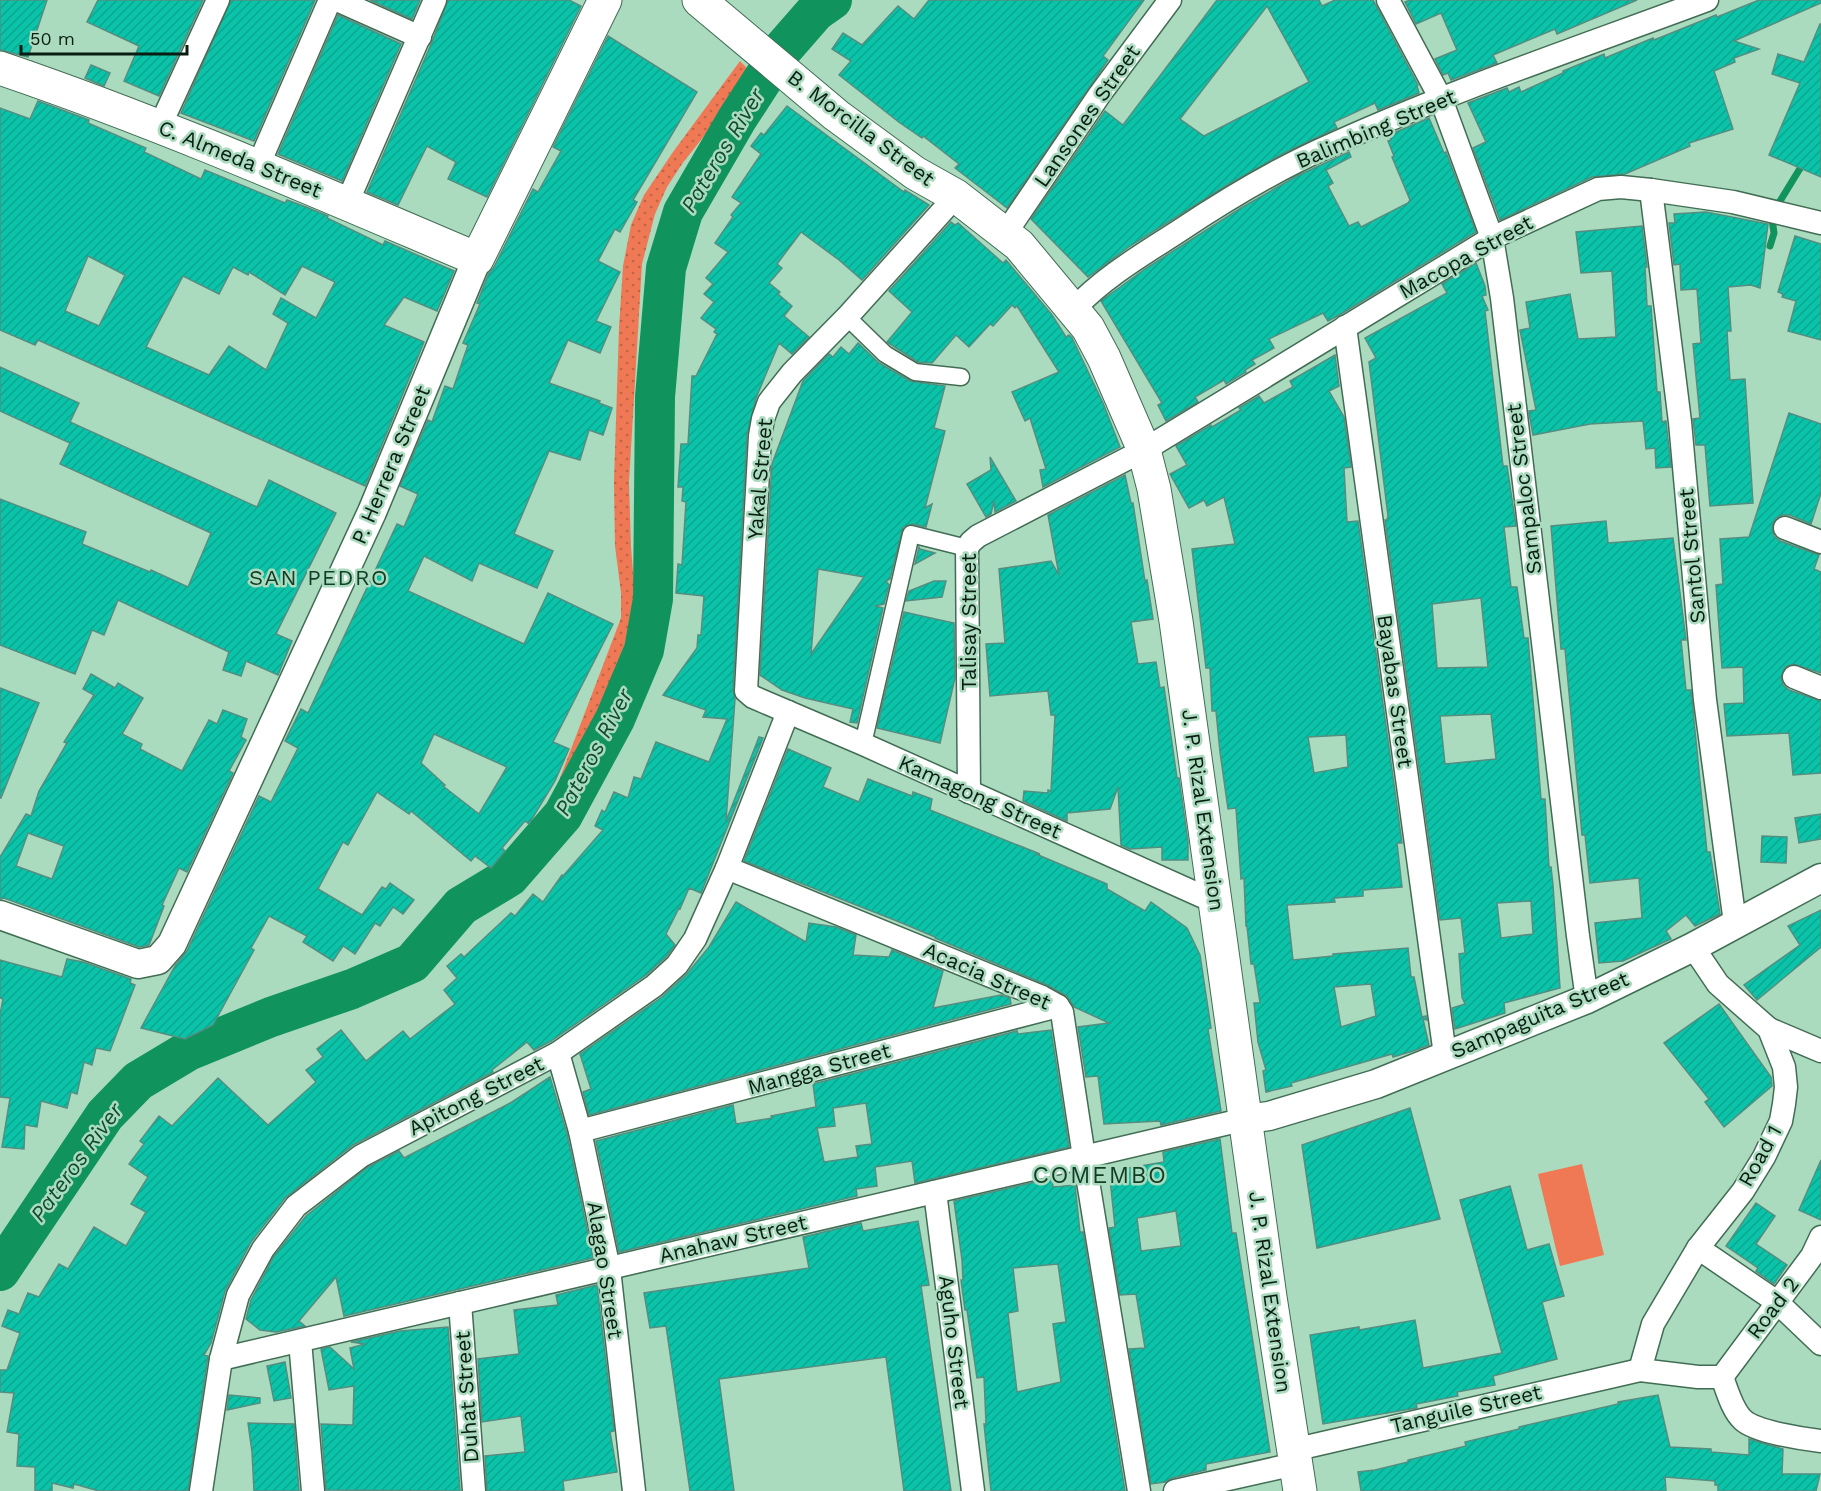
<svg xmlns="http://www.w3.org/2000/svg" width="1821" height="1491" font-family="'Work Sans',sans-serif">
<defs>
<pattern id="park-dots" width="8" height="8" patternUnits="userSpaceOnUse" patternTransform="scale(1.5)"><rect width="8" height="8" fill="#f07955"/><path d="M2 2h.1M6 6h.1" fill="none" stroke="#c16345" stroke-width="1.8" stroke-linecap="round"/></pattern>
<pattern id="building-hatch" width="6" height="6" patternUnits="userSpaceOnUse" patternTransform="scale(1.5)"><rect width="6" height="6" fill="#0bc3a8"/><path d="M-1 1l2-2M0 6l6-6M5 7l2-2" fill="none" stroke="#0aa790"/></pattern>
</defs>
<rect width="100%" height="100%" fill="#abdbbe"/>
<!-- green -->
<polygon fill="#f07955" points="1582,1164 1604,1255 1560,1266 1538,1174"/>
<!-- park -->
<polygon fill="url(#park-dots)" points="740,61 753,74 682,164 667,187 655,214 642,264 629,482 631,547 638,632 602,709 565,796 555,791 621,618 621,593 615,546 614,481 619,327 623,266 631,225 644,195 673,152"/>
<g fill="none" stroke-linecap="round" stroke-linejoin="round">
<!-- stream -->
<g stroke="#10935c" stroke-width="7">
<polyline points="1777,206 1804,162"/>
<polyline points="1770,246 1774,233 1772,219"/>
</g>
<!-- river -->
<polyline stroke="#10935c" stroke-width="40" points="0,1271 105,1115 138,1081 188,1051 271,1017 352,989 412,963 461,906 509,877 563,815 615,719 644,650 653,599 655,397 666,268 683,212 737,119 781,51 815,12 832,0"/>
</g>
<!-- building -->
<g fill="url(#building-hatch)" stroke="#548e81" stroke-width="1.5" fill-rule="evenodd">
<polygon points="0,0 47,0 28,57 0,50"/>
<polygon points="98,0 203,0 159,96 124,81 139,46 87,22"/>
<polygon points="231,0 315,0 254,141 181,113"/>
<polygon points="370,0 420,0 412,19"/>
<polygon points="448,0 569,0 581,6 487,197 448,179 456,162 427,146 398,205 367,192 432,42"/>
<polygon points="929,0 1144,0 1103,56 1108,60 1007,208 955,168 959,164 923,136 922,138 900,123 839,75 851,61 832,49 843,33 862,45 898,6 914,19"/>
<path d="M1217 0H1319L1322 6 1335 0H1373L1418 85 1417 86 1419 93 1378 110 1375 103 1334 122 1337 128 1284 153 1227 185 1130 246 1088 277 1031 219 1105 111 1123 125ZM1267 6 1309 82 1204 136 1180 119Z"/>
<polygon points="1410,0 1637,0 1557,34 1555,29 1493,55 1497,63 1451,80 1448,73 1443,75 1435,59 1457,50 1441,13 1416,24 1405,2"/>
<polygon points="1759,0 1821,0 1821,3 1734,41 1759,49 1734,58 1735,62 1714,71 1733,129 1689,143 1690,146 1625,174 1592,177 1500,220 1473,148 1486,142 1468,103 1507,88 1509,92 1519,87 1521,92 1563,73 1563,71 1604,54 1605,58 1653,38 1654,40 1716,15 1717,17"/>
<polygon points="338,15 401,44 342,181 278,154"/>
<polygon points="1820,24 1821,24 1821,177 1769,155 1800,83 1772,74 1778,54 1804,62"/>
<path d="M608 36 697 92 633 200 637 202 620 232 615 229 598 261 620 272 596 321 611 327 600 353 568 340 549 383 600 401 599 403 612 408 603 435 589 430 580 460 549 451 514 534 553 551 537 588 479 563 472 581 424 556 408 591 524 644 548 593 613 624 553 742 569 749 555 781 529 824 525 821 502 848 505 851 491 868 475 856 471 861 411 811 409 814 377 792 348 845 343 842 318 889 362 915 382 887 386 889 390 883 414 900 403 914 393 907 380 926 375 923 355 954 343 946 333 961 303 942 307 936 269 916 251 948 254 950 213 1025 185 1039 141 1028 175 966 187 951 259 796 271 802 298 748 285 741 301 709 308 713 397 524 404 527 418 494 400 486 428 420 432 422 445 386 453 389 468 345 463 343 480 304 477 303 489 273 494 267 533 189 538 192 561 151 553 147ZM434 734 507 767 479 814 443 786 445 785 421 763Z"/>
<polygon points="91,65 110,73 104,86 85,78"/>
<path d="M38 101 89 120 88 123 146 148 144 152 201 179 205 170 285 203 287 200 306 207 328 216 327 218 383 245 385 241 454 271 437 311 404 297 384 325 424 342 365 486 38 340 35 345 0 330V108L30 119ZM88 256 125 275 99 326 65 311ZM302 266 335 282 316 318 281 298 273 314 288 323 266 370 229 346 209 375 146 347 183 276 219 294 233 267 248 275 249 272 285 295Z"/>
<polygon points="787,106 904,192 905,190 929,205 862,280 839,260 801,232 777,264 782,268 769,283 780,292 778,294 792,306 784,316 809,337 792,354 779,343 756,398 747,434 733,690 735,699 726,821 759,737 763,738 701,893 689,888 680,909 679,908 666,934 675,945 667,956 646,975 551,1041 534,1050 527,1042 492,1070 493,1072 353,1145 285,1198 251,1242 225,1291 211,1343 204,1355 208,1356 188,1491 99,1491 74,1484 73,1488 52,1483 52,1491 35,1491 35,1467 17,1466 19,1434 7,1432 14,1393 0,1392 0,1370 7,1370 20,1333 2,1326 8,1310 19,1314 28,1293 39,1297 59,1264 68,1269 94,1227 126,1246 146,1212 131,1204 148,1177 129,1164 144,1144 140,1141 159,1116 172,1126 218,1078 268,1125 316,1082 306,1070 323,1057 317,1049 341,1030 366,1061 403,1031 410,1039 455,1004 444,990 457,978 447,966 461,954 464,957 511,913 515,916 533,894 543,902 562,875 563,876 603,830 595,826 602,810 605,812 614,792 628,798 634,777 641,779 656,742 709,762 727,719 703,717 706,710 663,695 697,648 698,635 701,635 704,596 676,593 678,564 682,565 686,502 682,501 683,487 678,487 681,444 688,444 692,376 696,376 717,334 714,332 716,329 701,318 714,302 704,294 713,284 706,278 728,252 715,243 733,217 731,215 741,203 732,197 761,154 751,146 761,133 764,135"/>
<polygon points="1429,118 1444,153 1446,152 1476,232 1341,314 1328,321 1323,313 1269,339 1274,348 1252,360 1255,364 1245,370 1246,372 1226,384 1224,380 1195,397 1198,402 1166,421 1158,405 1162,403 1101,301 1145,269 1241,208 1297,176 1349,152 1351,157 1326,170 1333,183 1328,186 1349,226 1358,222 1361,227 1408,203 1410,200 1392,157 1394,156 1388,141 1391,140 1389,135"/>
<polygon points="1706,212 1768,224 1760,288 1751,285 1728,287 1731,331 1727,331 1730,380 1745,379 1753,503 1710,506 1705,445 1696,445 1693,419 1700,418 1693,344 1701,343 1697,289 1681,290 1680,264 1674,265 1669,223 1675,223 1674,214"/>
<polygon points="951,222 955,225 958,223 1003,263 1006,260 1052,315 1066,337 1069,335 1072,338 1103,403 1120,447 1043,487 1040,470 1046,469 1030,418 1025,421 1012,392 1059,372 1017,306 1015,308 1012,305 993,326 990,324 969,347 956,335 932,363 918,362 887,342 912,312 889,291"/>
<polygon points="1642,226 1647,267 1645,267 1647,306 1651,306 1657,392 1660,392 1662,422 1666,421 1671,467 1656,468 1655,448 1646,449 1643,421 1590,424 1533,435 1529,413 1529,411 1536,410 1520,330 1530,328 1526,302 1570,294 1578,339 1616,337 1612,271 1581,273 1576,232"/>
<polygon points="1795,236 1821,244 1821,340 1788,331 1796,301 1782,297 1783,294 1778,292"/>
<path d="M1476 263 1485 286 1486 295 1482 296 1488 310 1485 311 1503 466H1507L1516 526 1504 527 1511 587H1517L1524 638H1528L1541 799H1545L1549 867H1551L1553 885 1560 988 1504 1003 1505 1013 1455 1029 1452 1008 1465 1004 1462 997 1459 954 1465 953 1461 918 1440 920 1385 520H1387L1388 516 1369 362 1376 358 1365 338 1447 293 1442 284ZM1481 598 1488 667 1437 668 1432 604ZM1491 714 1496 759 1445 764 1440 716ZM1531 901 1533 934 1501 938 1497 903Z"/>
<path d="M858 343 879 363 910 381 945 386 934 428 945 431 925 508 932 504 926 527 913 524 903 527 890 579 886 581 889 585 884 604 875 606 883 608 857 723 850 722 853 709 805 698 782 690 760 675 772 464 803 381 829 354 833 357 841 347 849 354ZM818 569 864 577 811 654Z"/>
<path d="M1335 355 1339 386 1329 391 1344 417 1351 467 1344 468 1347 522 1358 521 1402 843H1397L1402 887 1363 890V896L1334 898 1335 902 1287 905 1293 960 1333 956V954L1408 948 1411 977H1414L1422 1017 1426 1016 1427 1020 1423 1019 1429 1045 1413 1051 1393 1057 1392 1054 1291 1083 1292 1086 1266 1092 1263 1071 1266 1070 1258 1042 1254 1003H1260L1254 964H1251L1247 926H1246L1244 878 1241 879 1236 808 1228 809 1220 752 1216 711H1212L1210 668H1206L1192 549 1235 544 1224 497 1207 506 1204 500 1189 508 1170 474 1187 465 1176 446 1211 425 1212 427 1241 410 1239 408 1259 396 1264 403 1293 387 1290 381ZM1346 735 1348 767 1314 773 1308 737ZM1371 984 1376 1016 1341 1027 1334 987Z"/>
<polygon points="0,367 79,403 70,422 257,507 269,480 336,513 276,634 292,641 278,675 246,661 241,676 223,670 229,652 118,600 104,635 92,630 75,674 0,645 0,499 86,532 82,544 150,572 151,570 188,587 211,533 60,464 70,443 0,411"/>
<polygon points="1789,413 1821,424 1821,493 1811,524 1790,515 1782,515 1776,518 1773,523 1772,529 1774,536 1780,541 1819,555 1814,569 1821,572 1821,673 1793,664 1785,667 1781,678 1783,685 1789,690 1821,701 1821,773 1793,775 1789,733 1727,736 1724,704 1744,703 1743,667 1722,668 1716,585 1723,584 1720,539 1749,537"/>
<polygon points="990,457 1016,501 995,512 994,501 991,514 986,517 967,484 991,470"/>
<polygon points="1125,475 1131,503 1133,503 1145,581 1147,580 1153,619 1131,622 1138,664 1156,662 1160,688 1164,687 1177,778 1179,778 1188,842 1188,860 1162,860 1162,847 1130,849 1121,845 1118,787 1110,809 1067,813 1067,821 1023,801 1024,791 1048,793 1048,790 1051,791 1055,715 1051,715 1048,691 990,696 986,644 1005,643 999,569 1051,561 1059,575 1048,515"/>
<polygon points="1606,521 1608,543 1673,538 1686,640 1681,640 1686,690 1691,690 1707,852 1710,852 1720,914 1695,926 1686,915 1666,931 1671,939 1623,961 1599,963 1595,923 1642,918 1639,878 1590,883 1585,835 1582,835 1565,649 1561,649 1551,526"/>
<polygon points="919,547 920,549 935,553 915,564"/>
<polygon points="934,581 946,581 942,597 906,601 909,591"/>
<polygon points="904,612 954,623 955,678 940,743 877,728"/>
<path d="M91 674 115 688 118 683 143 698 122 734 142 744 140 749 182 771 209 720 217 724 223 710 247 719 241 737 246 740 229 771 233 773 187 872 179 868 162 905 164 906 149 945 139 947 4 898 0 899V857L26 814 31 816 39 791 67 743 64 742 94 695 83 689ZM28 833 64 846 52 879 16 866Z"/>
<polygon points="0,688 39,703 1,798 0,798"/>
<polygon points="788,749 831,768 823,787 859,802 868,779 912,796 913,792 932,799 930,810 1040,854 1036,854 1107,884 1107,889 1145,911 1151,902 1187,928 1200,955 1211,1028 1208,1029 1221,1111 1161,1125 1160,1121 1104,1124 1098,1076 1086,1077 1078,1027 1109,1023 1074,1007 1067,996 1047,985 935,938 935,937 902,923 744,861"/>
<polygon points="1821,814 1821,839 1799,843 1795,818"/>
<polygon points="1762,836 1787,837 1786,863 1761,862"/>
<polygon points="736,902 806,942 809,923 836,927 856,935 853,955 889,957 892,950 943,971 933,1008 1001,995 1010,998 1011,1004 589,1115 583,1092 591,1089 580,1054 662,997 686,975 709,947"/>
<polygon points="1821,910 1821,947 1757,1000 1744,985 1800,945 1788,926"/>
<polygon points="67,959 83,962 131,979 130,983 135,985 110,1051 96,1048 92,1065 84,1062 77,1094 71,1092 67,1108 41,1101 37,1127 25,1125 24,1149 2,1147 10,1098 0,1097 0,1014 3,999 0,998 0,960 62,977"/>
<polygon points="1719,1004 1771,1077 1772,1086 1724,1127 1705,1102 1709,1099 1664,1043"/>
<path d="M1051 1030 1069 1147 915 1183 912 1161 875 1167 877 1186 856 1189 857 1196 619 1252 596 1141 733 1105 736 1124 772 1118 771 1116 816 1107 813 1084 1017 1031 1018 1034ZM866 1103 872 1144 856 1146 858 1157 824 1162 817 1128 835 1126 833 1108Z"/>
<polygon points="550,1077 567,1134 593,1258 344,1316 336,1277 299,1321 305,1326 276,1332 260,1330 246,1319 251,1300 274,1256 306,1216 368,1167 399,1151 404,1158 512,1102"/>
<polygon points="1410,1108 1440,1219 1317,1248 1302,1145"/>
<path d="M1220 1139 1232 1233H1236L1270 1452 1206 1464V1470L1172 1478 1165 1482 1151 1484 1129 1349 1145 1348 1136 1294 1120 1295 1109 1228 1115 1227 1110 1179 1129 1177 1128 1168 1164 1162 1163 1152ZM1176 1211 1181 1246 1141 1251 1137 1218Z"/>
<polygon points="1821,1160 1821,1220 1799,1210"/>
<path d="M1052 1178 1053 1187 1075 1185 1080 1232H1083L1125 1491H991L984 1424H986L984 1377 977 1378 967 1310H965L961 1280H963L962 1260 954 1201ZM1058 1264 1066 1322 1053 1324 1061 1382 1017 1392 1008 1313 1018 1311 1013 1268Z"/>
<polygon points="1510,1186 1527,1250 1549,1244 1564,1296 1542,1302 1557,1359 1493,1376 1495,1385 1457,1392 1458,1396 1416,1404 1417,1408 1323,1424 1310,1335 1359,1327 1359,1330 1415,1320 1423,1368 1502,1353 1460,1200"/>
<polygon points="1756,1203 1775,1216 1756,1244 1787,1265 1774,1284 1756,1271 1758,1268 1726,1246"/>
<polygon points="918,1221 929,1285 921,1286 951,1491 904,1491 886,1357 719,1379 734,1491 690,1491 666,1326 650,1328 644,1293 809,1268 803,1237 861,1223 863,1231"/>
<polygon points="597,1285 614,1431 610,1432 617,1472 563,1481 564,1491 487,1491 485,1456 525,1452 521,1416 482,1422 478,1359 519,1354 514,1310 558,1305 556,1295"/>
<polygon points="448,1327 460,1491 326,1490 321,1424 353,1425 354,1386 329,1390 321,1349 330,1347 354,1369 350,1348 365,1344 351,1342 400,1331"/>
<polygon points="285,1362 291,1398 274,1401 267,1366"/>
<polygon points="229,1395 260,1398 260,1403 227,1410"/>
<polygon points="1658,1395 1670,1447 1711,1449 1711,1452 1749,1455 1749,1439 1783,1449 1782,1474 1820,1474 1816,1491 1718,1491 1718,1485 1715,1485 1715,1481 1665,1477 1666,1491 1361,1491 1358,1472 1375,1470 1408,1462 1408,1460 1466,1446 1465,1442 1519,1429 1519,1427 1618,1404 1618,1402"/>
<polygon points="248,1423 294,1424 299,1491 254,1491 252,1452"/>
</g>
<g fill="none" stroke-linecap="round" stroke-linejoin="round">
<defs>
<g id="pedestrian">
<polyline points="847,317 885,354 915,372 961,377"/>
<polyline points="863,744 911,534 967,548"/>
</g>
<g id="minor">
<polyline points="337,0 420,37"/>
<polyline points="1388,0 1441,99 1492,238 1502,298 1578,936 1587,999"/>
<polyline points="160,126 218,0"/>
<polyline points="258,166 330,0"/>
<polyline points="1651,190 1680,422 1705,700 1735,923"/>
<polyline points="956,196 847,317 792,373 769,402 763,419 760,436 746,691 753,697 863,744 1215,902"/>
<polyline points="347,203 435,0"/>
<polyline points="1005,234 1100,94 1170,0"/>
<path d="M1074 309C1104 277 1142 255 1179 231 1227 199 1277 169 1329 146 1452 90 1581 47 1707 0"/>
<polyline points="1345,327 1445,1055"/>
<polyline points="1785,528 1821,542"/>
<polyline points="1794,677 1821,688"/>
<polyline points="969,792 967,548 971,542 978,536 1144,450 1492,238 1598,189 1621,187 1651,190 1733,202 1821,223"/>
<polyline points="727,868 1042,997 1058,1006 1062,1012 1084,1157 1139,1491"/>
<polyline points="1769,1029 1821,1051"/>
<polyline points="558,1053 580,1131 609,1269 634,1491"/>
<polyline points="580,1131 1058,1006"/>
<polyline points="935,1192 973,1491"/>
<polyline points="1698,1248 1777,1302 1821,1344"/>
<polyline points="460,1303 474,1491"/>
<polyline points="300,1341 313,1491"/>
<polyline points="221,1359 1246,1119"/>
<polyline points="1640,1370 1653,1324 1698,1248 1743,1191 1764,1157 1781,1121 1784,1104 1786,1087 1784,1067 1769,1029 1718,984 1693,947"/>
<polyline points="1722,1377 1812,1256 1821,1237"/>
<path d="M1293 1450 1640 1370 1698 1377H1722C1727 1390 1732 1410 1743 1420 1756 1432 1803 1439 1821 1441"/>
<polyline points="201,1491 221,1359 238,1295 263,1249 296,1206 361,1156 558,1053 654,986 677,965 695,939 727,868 788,712"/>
<polyline points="1175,1491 1295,1464"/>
</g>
<g id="tertiary">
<polyline points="0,915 138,964 158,960 172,944 372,512 477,259"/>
<polyline points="1246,1119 1269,1116 1376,1084 1587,999 1693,947 1821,878"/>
</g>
<g id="secondary">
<polyline points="699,0 836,115 915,173 956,196 1019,245 1088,328 1104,358 1144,450 1154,489 1176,621 1270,1297 1300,1491"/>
<path d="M0 68C162 123 319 192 477 259L605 0"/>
</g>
</defs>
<!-- pedestrian casing -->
<use href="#pedestrian" stroke="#416d54" stroke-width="19"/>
<!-- minor casing -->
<use href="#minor" stroke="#416d54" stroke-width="25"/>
<!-- tertiary casing -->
<use href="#tertiary" stroke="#416d54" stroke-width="31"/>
<!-- secondary casing -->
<use href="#secondary" stroke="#416d54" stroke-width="35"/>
<!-- pedestrian -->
<use href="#pedestrian" stroke="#fff" stroke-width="16"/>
<!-- minor -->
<use href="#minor" stroke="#fff" stroke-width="22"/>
<!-- tertiary -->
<use href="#tertiary" stroke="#fff" stroke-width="28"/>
<!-- secondary -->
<use href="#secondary" stroke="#fff" stroke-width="33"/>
</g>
<g text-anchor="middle" stroke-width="5" stroke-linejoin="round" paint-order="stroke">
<!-- street labels -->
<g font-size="21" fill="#0a1d12" stroke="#abdbbe">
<text transform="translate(1087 116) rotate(-55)" y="7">Lansones Street</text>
<text transform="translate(861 128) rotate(37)" y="7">B. Morcilla Street</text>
<text transform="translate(1376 129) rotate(-23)" y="7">Balimbing Street</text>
<text transform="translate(240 159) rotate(22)" y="7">C. Almeda Street</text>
<text transform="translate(1466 257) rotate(-29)" y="7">Macopa Street</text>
<text transform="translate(391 465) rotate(-67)" y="7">P. Herrera Street</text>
<text transform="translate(760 479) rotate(-85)" y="7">Yakal Street</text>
<text transform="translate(1524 489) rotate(-97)" y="7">Sampaloc Street</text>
<text transform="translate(1692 556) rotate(-95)" y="7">Santol Street</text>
<text transform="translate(969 622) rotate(-90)" y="7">Talisay Street</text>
<text transform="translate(1395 691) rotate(82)" y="7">Bayabas Street</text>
<text transform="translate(980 797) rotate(24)" y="7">Kamagong Street</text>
<text transform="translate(1203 810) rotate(82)" y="7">J. P. Rizal Extension</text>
<text transform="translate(987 976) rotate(24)" y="7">Acacia Street</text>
<text transform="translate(1540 1015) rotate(-23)" y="7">Sampaguita Street</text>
<text transform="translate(819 1069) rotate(-15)" y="7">Mangga Street</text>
<text transform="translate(476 1096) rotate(-27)" y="7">Apitong Street</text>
<text transform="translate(1760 1156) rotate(-61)" y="7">Road 1</text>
<text transform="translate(733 1239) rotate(-13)" y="7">Anahaw Street</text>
<text transform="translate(605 1270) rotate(81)" y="7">Alagao Street</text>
<text transform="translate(1270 1292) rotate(82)" y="7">J. P. Rizal Extension</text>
<text transform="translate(1773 1308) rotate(-53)" y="7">Road 2</text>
<text transform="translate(954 1342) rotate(83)" y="7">Aguho Street</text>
<text transform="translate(467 1397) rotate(-94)" y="7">Duhat Street</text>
<text transform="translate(1466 1409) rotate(-13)" y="7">Tanguile Street</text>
</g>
<!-- water labels -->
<g font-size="22" font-style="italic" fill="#0f4c2f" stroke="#abdbbe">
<text transform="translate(722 150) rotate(-59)" y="8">Pateros River</text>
<text transform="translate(593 752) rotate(-62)" y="8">Pateros River</text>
<text transform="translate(76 1162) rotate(-54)" y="8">Pateros River</text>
</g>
<!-- neighbourhood labels -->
<g font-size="22" letter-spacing="1.5" fill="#0f3d26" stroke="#abdbbe">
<text x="319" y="585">SAN PEDRO</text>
</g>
<!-- quarter labels -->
<g font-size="24" letter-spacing="1.5" fill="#0f3d26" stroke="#abdbbe">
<text x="1100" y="1183">COMEMBO</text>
</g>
</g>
<!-- scale -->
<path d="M21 45v9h166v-9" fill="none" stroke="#0a1d12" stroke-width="3"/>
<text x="30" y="45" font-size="18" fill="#0a1d12" stroke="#abdbbe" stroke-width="4.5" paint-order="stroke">50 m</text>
</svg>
